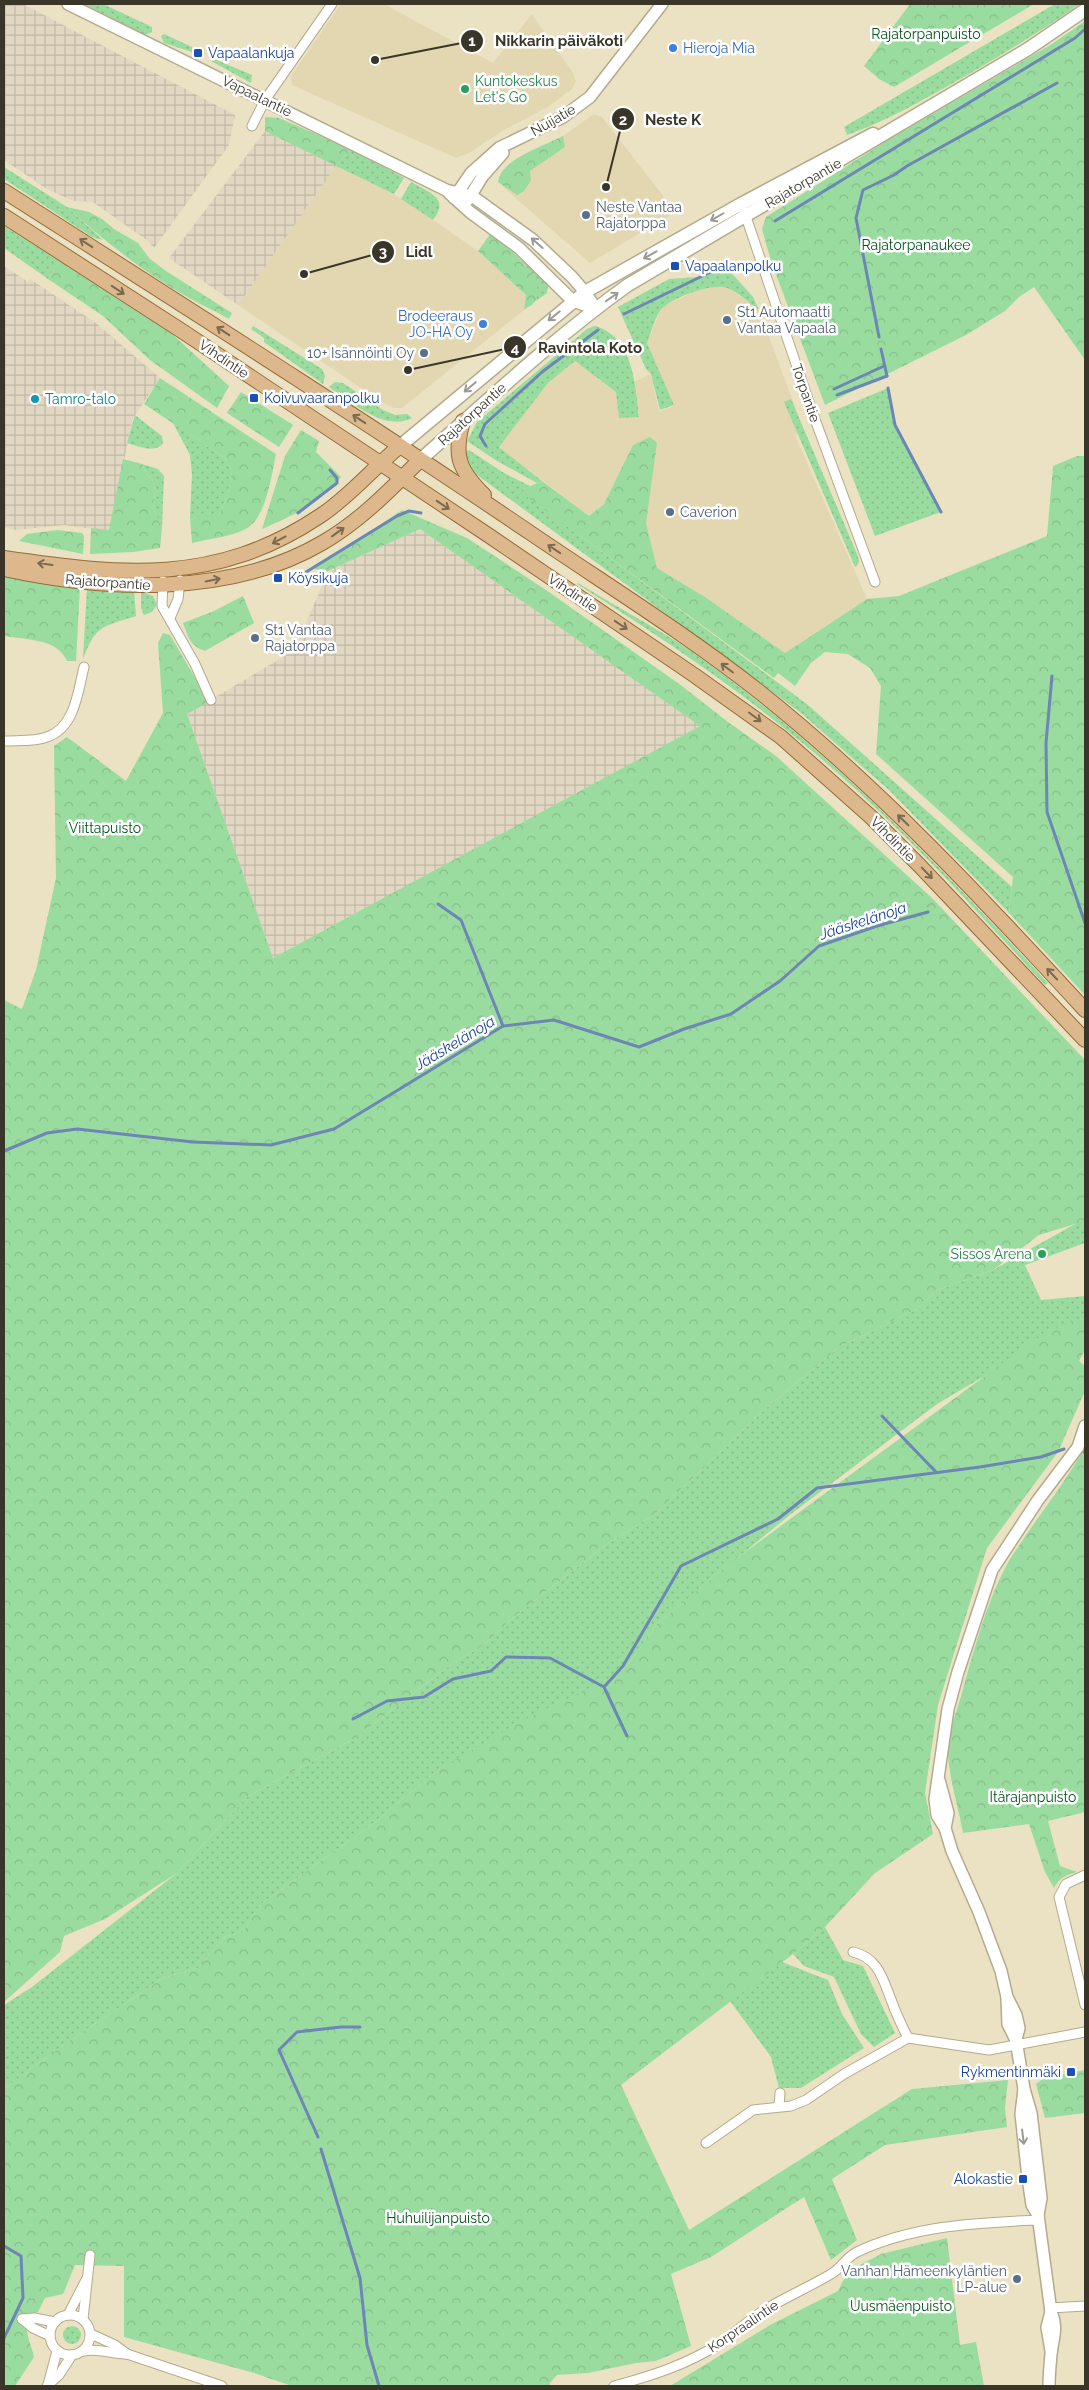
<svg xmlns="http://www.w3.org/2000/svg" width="1089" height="2390" font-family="Raleway,sans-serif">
<defs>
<pattern id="industrial-grid" width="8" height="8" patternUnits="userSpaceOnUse" patternTransform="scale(1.25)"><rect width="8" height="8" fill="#e1d7c2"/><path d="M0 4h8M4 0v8" fill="none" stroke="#c2b9a7"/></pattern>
<pattern id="grass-dots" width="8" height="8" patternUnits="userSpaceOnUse" patternTransform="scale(1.25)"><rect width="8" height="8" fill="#9adc9f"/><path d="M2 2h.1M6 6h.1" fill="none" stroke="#85bd89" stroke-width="1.8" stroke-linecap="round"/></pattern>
<pattern id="forest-crowns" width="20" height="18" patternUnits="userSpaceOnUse" patternTransform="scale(1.25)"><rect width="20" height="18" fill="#9adc9f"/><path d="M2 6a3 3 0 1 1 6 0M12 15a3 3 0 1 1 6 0" fill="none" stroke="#85bd89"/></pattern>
</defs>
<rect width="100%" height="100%" fill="#eae2c2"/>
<!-- built -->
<g fill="#e2d7b0">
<polygon points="341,4 384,4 493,63 532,14 573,73 576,81 572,89 548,107 502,131 469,153 456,158 292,85 291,76"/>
<polygon points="594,114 602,117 670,205 672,212 669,216 590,263 504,188 501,173 525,154 560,138"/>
<polygon points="336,166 394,194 433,220 478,251 526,295 524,310 402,408 394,408 383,403 238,305"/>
<polygon points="714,286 727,287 759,310 804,431 795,435 867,599 785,653 705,597 657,568 646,523 633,445 604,504 589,516 499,447 548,383 575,361 616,392 639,417 635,381 651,374 659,412 674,406 647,343 660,312 665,305 698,290"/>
</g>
<!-- industrial -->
<g fill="url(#industrial-grid)">
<polygon points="5,4 23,4 235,115 229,145 154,248 148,241 93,202 73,201 47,189 4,160"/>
<polygon points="265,131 336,166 238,305 169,258"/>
<polygon points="4,266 28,282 30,279 96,323 160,378 133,418 109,531 64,525 16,530 4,527"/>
<polygon points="420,529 701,726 273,958 187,714 295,650 328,571"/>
</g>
<!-- grass -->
<g fill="url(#grass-dots)">
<polygon points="84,4 103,4 152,27 152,32 145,35"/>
<path d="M1055 4H1080C1039 32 997 58 953 83 919 102 885 122 847 135L844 127Z"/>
<polygon points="164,34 192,47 192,52 164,43 161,36"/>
<polygon points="212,58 252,75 251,83 211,61"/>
<polygon points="351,149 404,178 394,194 336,166"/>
<polygon points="4,167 67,207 103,240 92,237 4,179"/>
<path d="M411 182C428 192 451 198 433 220L401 199Z"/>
<polygon points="4,226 59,261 48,279 4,248"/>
<path d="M518 255 548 285 547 293 536 301C540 282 528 270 518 255Z"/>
<path d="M721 266 727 268 753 297 759 310C749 303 738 292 727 288 713 282 668 299 660 311 654 320 651 333 647 343L674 405 660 410 651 374 646 369 618 307 669 279 697 277Z"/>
<polygon points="253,326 322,369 325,376 323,384 264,342 264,338 251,329"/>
<path d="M594 326C632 334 636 385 639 417L619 418 616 392 575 361 548 383 499 447 542 481 537 483 497 461 467 441 477 422 587 329Z"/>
<path d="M335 382 343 383 383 410 395 415 407 414 412 418C384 432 352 402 329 387Z"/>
<polygon points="888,388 895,425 941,512 875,536 828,413"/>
<polygon points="791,399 857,554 859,561 857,566 855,567 784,402"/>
<path d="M135 415 162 436 163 443C155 454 138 446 127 443Z"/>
<polygon points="173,423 225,458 232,471 228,494 218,517 190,517 192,474 190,455"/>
<polygon points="469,450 504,473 530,486 520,491 808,705 1012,887 1009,913 890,791 801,713 477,475 466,461 464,452"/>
<polygon points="142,464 158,469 164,476 162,528 153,508 155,490 153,481 147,475"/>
<path d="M578 583C613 605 650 624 685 647 821 741 936 862 1048 983L1045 985C977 912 910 836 834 770 755 700 666 640 577 584Z"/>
<path d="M87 587 134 590 136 616C103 627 96 624 83 659Z"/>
<polygon points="141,591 153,596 157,605 152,612 144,615 141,608"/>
<polygon points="1075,1224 1085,1224 1085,1243 1025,1265 1041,1300 1085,1296 1085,1320 1071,1320 1019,1356 937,1404 791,1514 658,1623 626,1667 603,1682 435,1772 378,1820 261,1904 242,1933 226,1936 198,1968 163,1978 59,2048 4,2089 4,2005 32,1987 177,1873 247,1797 357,1737 453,1663 484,1645 510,1620 604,1546 655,1514 764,1410 839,1347 917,1309 937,1290 993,1270"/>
<polygon points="825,1927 843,1960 863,1966 895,2033 874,2047 861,2034 834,1977 804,1966 793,1954"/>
<polygon points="782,1962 828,1980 842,2014 864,2048 801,2088 779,2088 771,2057 730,2001"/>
<circle cx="72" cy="2335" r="9"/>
</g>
<!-- forest -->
<g fill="url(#forest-crowns)">
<polygon points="910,4 1034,4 894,87 879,79 864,66"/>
<polygon points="1085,21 1085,360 1034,287 1019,297 1005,311 966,335 825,405 771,261 762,229 766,217 888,140 1052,44"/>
<polygon points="265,117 279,118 351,149 336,166 265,131"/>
<path d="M563 136 565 147 530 171 531 180 524 191 517 195 498 182C501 159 544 146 563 136Z"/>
<path d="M67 207 89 212 102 219 114 229 138 243 150 259 166 271 232 313 229 319C216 311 203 306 191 299 146 274 105 242 67 207Z"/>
<path d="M491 233C505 245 547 278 536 300 534 304 528 307 524 310L526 295 478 251Z"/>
<polygon points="59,261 172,334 229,386 217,408 150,360 103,316 48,279"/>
<path d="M160 378 276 454C272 474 266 515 249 527 236 536 208 539 192 543L190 517H218L228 494 232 471 225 458 144 404Z"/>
<polygon points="241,392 293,425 279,447 227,413"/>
<path d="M301 430 319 441 316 452 341 477C318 505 294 515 262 529L285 456Z"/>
<polygon points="650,437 657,443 646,523 657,568 705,597 785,653 867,599 899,596 1047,536 1053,466 1077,456 1085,456 1085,995 1009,913 1013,877 876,754 881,686 870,668 848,654 825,652 811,663 795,686 778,673 774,678 519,491 542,481 589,516 604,504 633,445"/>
<polygon points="123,459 142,464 147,475 153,481 155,490 153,508 162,528 160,548 133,552 90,554 91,528 109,530"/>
<polygon points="402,510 467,538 546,590 682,686 728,722 776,756 932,898 1085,1060 1085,1227 1075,1224 1039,1235 993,1270 937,1290 917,1309 839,1347 764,1410 655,1514 604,1546 510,1620 484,1645 453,1663 357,1737 247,1797 177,1873 105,1919 64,1936 60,1952 4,2002 4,1000 22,1009 36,970 56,878 54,746 67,737 126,781 163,713 158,643 163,633 170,635 209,702 187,714 273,958 700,726 420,529 328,571 314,569"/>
<polygon points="57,530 82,533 84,536 83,554 19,541 27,534"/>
<path d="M4 577 80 586 76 661H67C57 638 26 640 4 636Z"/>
<path d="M243 596 254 623 205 651C190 646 188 637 183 623L214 611Z"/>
<path d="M1071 1320H1085V1350L1079 1361 1085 1366V1391L1058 1452 987 1548 938 1705 925 1793 933 1834 875 1873 825 1927 793 1954 621 2085 689 2230 912 2089 1008 2080 1005 2108 1007 2127 885 2145 832 2179 857 2240 831 2260 804 2197 711 2257 671 2274 691 2346 656 2361 636 2363 588 2373 557 2375 550 2383V2386H292L254 2373 124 2337V2266L75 2265 63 2294 45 2298 38 2312 28 2315C24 2333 30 2340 34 2357L15 2386H4V2089L59 2048 163 1978 198 1968 226 1936 242 1933 261 1904 378 1820 435 1772 523 1720 603 1682 626 1667 658 1623 737 1558 1034 1340Z"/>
<path d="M1085 1447V1812L1048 1821 1060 1866 1077 1872C1066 1875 1059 1878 1054 1888L1045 1872 1029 1824 963 1833C958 1804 948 1777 948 1748 948 1731 959 1706 963 1689 974 1650 989 1595 1009 1561 1033 1522 1063 1487 1085 1447Z"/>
<polygon points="1085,2070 1085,2113 1045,2118 1036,2084 1044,2078"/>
<polygon points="947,2238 960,2345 976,2342 984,2386 670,2386 770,2325 838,2291 848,2271 881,2254"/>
</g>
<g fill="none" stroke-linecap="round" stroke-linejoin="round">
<!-- stream -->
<g stroke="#6c87b5" stroke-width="3">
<polyline points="775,221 1075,38 1085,29"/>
<polyline points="624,314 721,267"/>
<polyline points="879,337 856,218 863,190 894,175 907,166 1057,83"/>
<polyline points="881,349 887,376"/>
<polyline points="888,388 895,425 941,512"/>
<polyline points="834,389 884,366"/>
<polyline points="837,395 887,376"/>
<polyline points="486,446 480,436 485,424 542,372 598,330"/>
<polyline points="298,513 337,483 337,478 330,470"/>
<polyline points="298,577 397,516 409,511 421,513"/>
<polyline points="1052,676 1046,743 1047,812 1085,923"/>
<polyline points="438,904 461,920 503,1026"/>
<polyline points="4,1151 47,1133 77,1129 193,1142 271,1145 334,1129 503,1026 554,1020 639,1047 684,1029 731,1014 780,981 819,946 877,926 928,912"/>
<polyline points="882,1416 936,1472"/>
<polyline points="1084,1452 1085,1452"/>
<polyline points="604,1687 627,1736"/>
<polyline points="353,1719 387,1701 424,1697 453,1679 491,1671 506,1657 550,1658 604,1687 623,1666 681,1566 778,1519 817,1488 980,1467 1041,1457 1064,1449"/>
<polyline points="318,2137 279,2050 297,2032 341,2027 360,2027"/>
<polyline points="321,2149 360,2278 367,2345 379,2386"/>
<polyline points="4,2246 21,2256 23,2298 4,2338"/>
</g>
<defs>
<g id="minor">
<polyline points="252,126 265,100 332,4"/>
<polyline points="744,211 813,414 875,582"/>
<polyline points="163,581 162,606 195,664 211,700"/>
<polyline points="170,618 178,599 180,580"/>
<path d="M4 741C17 740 34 742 47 737 75 728 78 691 84 667"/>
<polyline points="1085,1875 1066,1884 1059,1897 1085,2005"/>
<path d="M853 1952C879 1958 883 1980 892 2002 896 2014 902 2026 908 2038"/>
<polyline points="779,2106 780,2093"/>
<polyline points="706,2143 753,2110 791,2106 806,2100 844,2074 908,2038 989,2050 1085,2032"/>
<polyline points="1050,2308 1085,2306"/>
<circle cx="70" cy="2335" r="20"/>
<polyline points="68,2315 86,2280"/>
<polyline points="22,2319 34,2318 55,2322"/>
<polyline points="22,2319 33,2328 50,2336"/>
<polyline points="83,2319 90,2255"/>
<polyline points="91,2334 115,2345 127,2354 222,2386"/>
<path d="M84 2351C98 2348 112 2354 127 2354"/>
<polyline points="48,2385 57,2351"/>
<polyline points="47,2386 59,2375 72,2355"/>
<path d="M614 2386C651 2376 686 2365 719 2344 736 2333 750 2318 768 2308 788 2296 811 2286 831 2274 842 2268 845 2258 857 2252 914 2225 977 2223 1038 2220"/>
</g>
<g id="tertiary">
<polyline points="68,4 446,190 472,196 533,240 572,277 585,292 596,309"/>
<polyline points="449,193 470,212 519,248 573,301 596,309"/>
<polyline points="454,198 471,173 499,148 563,117 590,97 662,4"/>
<polyline points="468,200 482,177 503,153"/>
<polyline points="939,1780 948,1813 945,1828"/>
<polyline points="1007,1999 1008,2024 1016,2040"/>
<path d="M1024 2089 1021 2114 1028 2178 1032 2205 1038 2215 1051 2312C1058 2328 1053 2337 1051 2354 1050 2365 1049 2376 1049 2386"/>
<polyline points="1038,2215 1041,2198 1031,2113 1024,2089 1016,2040 1019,2028 1016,2015 1007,1997 1001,1971 979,1912 952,1851 945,1828 937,1815 935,1799 948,1709 958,1672 992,1570 1038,1500 1078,1447 1085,1426"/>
<polyline points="1051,2312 1047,2327 1051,2351"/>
</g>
<g id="secondary">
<polyline points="400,446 585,292 741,204 873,134"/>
<path d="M420 460C488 400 554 338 628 285L1028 49 1085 10"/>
</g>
<g id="primary">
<path d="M4 191C181 304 358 416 532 534 607 585 686 634 757 690 877 785 982 898 1085 1010"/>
<polyline points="4,216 185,333 488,535 694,675 781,737 871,817 920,866 1085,1040"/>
<path d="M463 421C453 456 459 470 484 495"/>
<path d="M4 558C122 575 215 586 320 516 349 497 373 468 400 446"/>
<path d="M4 569C105 591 230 597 322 543 359 522 390 490 420 460"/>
</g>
</defs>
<!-- minor casing -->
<use href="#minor" stroke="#b3ab8d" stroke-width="11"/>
<!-- tertiary casing -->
<use href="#tertiary" stroke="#b3ab8d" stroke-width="14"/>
<!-- secondary casing -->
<use href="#secondary" stroke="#b3ab8d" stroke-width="15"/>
<!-- primary casing -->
<use href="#primary" stroke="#946c38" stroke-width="16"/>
<!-- minor -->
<use href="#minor" stroke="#fff" stroke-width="9"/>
<!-- tertiary -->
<use href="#tertiary" stroke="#fff" stroke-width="11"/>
<!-- secondary -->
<use href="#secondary" stroke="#fff" stroke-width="12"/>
<!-- primary -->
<use href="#primary" stroke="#dcb88c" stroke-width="14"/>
</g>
<!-- one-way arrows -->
<defs><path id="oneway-shaft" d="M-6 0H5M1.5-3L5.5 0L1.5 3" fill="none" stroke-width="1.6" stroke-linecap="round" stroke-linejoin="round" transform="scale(1.25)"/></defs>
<g stroke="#9c9a94">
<use href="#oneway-shaft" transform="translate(717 217) rotate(150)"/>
<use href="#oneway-shaft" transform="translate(537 243) rotate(-139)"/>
<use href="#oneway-shaft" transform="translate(650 255) rotate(151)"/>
<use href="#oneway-shaft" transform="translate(612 297) rotate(-35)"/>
<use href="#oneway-shaft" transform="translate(554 316) rotate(141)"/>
<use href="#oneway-shaft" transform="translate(470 387) rotate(140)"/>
<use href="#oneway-shaft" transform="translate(1023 2137) rotate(83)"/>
</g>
<g stroke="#7a6a51">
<use href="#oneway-shaft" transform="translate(86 243) rotate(-147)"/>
<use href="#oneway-shaft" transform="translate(118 290) rotate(33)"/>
<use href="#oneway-shaft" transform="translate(223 331) rotate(-147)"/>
<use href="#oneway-shaft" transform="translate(359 419) rotate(-147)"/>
<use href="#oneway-shaft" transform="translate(443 505) rotate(34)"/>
<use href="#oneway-shaft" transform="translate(338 532) rotate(-36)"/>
<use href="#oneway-shaft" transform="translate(279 540) rotate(152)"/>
<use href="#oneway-shaft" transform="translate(554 549) rotate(-146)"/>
<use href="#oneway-shaft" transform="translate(45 564) rotate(-172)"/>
<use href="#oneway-shaft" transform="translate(213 580) rotate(-12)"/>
<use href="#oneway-shaft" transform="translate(621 625) rotate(34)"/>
<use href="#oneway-shaft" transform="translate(727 668) rotate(-143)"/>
<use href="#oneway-shaft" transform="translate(755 717) rotate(37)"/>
<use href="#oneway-shaft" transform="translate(903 820) rotate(-136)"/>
<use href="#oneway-shaft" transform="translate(927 873) rotate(46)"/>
<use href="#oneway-shaft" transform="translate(1052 974) rotate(-133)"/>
</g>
<!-- markers -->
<g fill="#3f7fe0" stroke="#fff" stroke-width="2">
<circle cx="673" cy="48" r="5"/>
<circle cx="483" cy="324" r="5"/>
</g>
<g fill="#1a4fb4" stroke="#fff" stroke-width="2">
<rect x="193" y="48" width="10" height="10" rx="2.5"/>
<rect x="670" y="261" width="10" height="10" rx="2.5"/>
<rect x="249" y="393" width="10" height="10" rx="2.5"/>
<rect x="273" y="573" width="10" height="10" rx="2.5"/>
<rect x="1066" y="2067" width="10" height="10" rx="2.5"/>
<rect x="1018" y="2174" width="10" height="10" rx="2.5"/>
</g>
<g fill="#2e9e5b" stroke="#fff" stroke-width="2">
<circle cx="465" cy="89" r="5"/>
<circle cx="1042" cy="1254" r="5"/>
</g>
<g fill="#5c6f8a" stroke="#fff" stroke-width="2">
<circle cx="586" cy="215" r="5"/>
<circle cx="727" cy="320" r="5"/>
<circle cx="424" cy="353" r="5"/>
<circle cx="670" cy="512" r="5"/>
<circle cx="255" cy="638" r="5"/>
<circle cx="1017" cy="2279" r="5"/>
</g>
<circle fill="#0f9aa8" stroke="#fff" stroke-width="2" cx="35" cy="399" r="5"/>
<g text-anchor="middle" stroke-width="5" stroke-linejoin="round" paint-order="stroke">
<!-- park labels -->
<g font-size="14" fill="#05541a" stroke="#fff">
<text x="926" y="39">Rajatorpanpuisto</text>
<text x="916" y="250">Rajatorpanaukee</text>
<text x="105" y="833">Viittapuisto</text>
<text x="1033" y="1802">Itärajanpuisto</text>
<text x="438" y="2223">Huhuilijanpuisto</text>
<text x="901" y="2311">Uusmäenpuisto</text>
</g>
<!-- shop labels -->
<g font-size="14" fill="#366cbe" stroke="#fff" text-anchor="start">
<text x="683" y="53">Hieroja Mia</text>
<text x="473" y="321" text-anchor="end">Brodeeraus<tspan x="473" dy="16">JO-HA Oy</tspan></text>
</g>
<!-- transit labels -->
<g font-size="14" fill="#164399" stroke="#fff" text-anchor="start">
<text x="208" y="58">Vapaalankuja</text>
<text x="685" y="271">Vapaalanpolku</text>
<text x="264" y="403">Koivuvaaranpolku</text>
<text x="288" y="583">Köysikuja</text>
<text x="1061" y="2077" text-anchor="end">Rykmentinmäki</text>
<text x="1013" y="2184" text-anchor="end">Alokastie</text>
</g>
<!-- leisure labels -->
<g font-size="14" fill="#27864d" stroke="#fff" text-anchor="start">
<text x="475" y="86">Kuntokeskus<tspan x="475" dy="16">Let's Go</tspan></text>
<text x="1032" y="1259" text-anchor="end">Sissos Arena</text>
</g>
<!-- street labels -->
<g font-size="14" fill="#393629" stroke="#fff">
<text transform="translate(257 96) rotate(26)" y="5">Vapaalantie</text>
<text transform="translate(553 120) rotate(-30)" y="5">Nuijatie</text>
<text transform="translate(803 183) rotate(-30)" y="5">Rajatorpantie</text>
<text transform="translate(224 359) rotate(34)" y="5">Vihdintie</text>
<text transform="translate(806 393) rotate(71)" y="5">Torpantie</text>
<text transform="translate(472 414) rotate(-42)" y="5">Rajatorpantie</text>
<text transform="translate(108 582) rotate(4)" y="5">Rajatorpantie</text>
<text transform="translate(573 593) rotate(34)" y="5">Vihdintie</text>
<text transform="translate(893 839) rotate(45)" y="5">Vihdintie</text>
<text transform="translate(743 2326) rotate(-34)" y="5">Korpraalintie</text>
</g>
<!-- service labels -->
<g font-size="14" fill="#4e5e75" stroke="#fff" text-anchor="start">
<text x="596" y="212">Neste Vantaa<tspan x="596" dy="16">Rajatorppa</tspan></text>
<text x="737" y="317">St1 Automaatti<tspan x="737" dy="16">Vantaa Vapaala</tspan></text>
<text x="414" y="358" text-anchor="end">10+ Isännöinti Oy</text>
<text x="680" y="517">Caverion</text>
<text x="265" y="635">St1 Vantaa<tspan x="265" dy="16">Rajatorppa</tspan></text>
<text x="1007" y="2276" text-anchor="end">Vanhan Hämeenkyläntien<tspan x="1007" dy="16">LP-alue</tspan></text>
</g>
<!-- culture labels -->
<g font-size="14" fill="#0d838f" stroke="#fff" text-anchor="start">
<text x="45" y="404">Tamro-talo</text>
</g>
<!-- water labels -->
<g font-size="15" font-style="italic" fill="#174194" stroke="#fff">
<text transform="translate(863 921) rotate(-18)" y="5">Jääskelänoja</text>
<text transform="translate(455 1043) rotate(-31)" y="5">Jääskelänoja</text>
</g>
</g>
<!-- callouts -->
<path fill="none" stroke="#393629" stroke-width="2" d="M375 60L472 41M606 187L623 119M304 274L383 252M408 370L515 347"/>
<g fill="#393629" stroke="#fff" stroke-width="2">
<circle cx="375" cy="60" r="5"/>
<circle cx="606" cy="187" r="5"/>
<circle cx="304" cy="274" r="5"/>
<circle cx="408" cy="370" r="5"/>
<circle cx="472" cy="41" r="12"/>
<circle cx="623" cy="119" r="12"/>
<circle cx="383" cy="252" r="12"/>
<circle cx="515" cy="347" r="12"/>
</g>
<g font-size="15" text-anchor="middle" font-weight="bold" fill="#fff">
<text x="472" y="46">1</text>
<text x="623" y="125">2</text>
<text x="383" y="257">3</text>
<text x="515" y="353">4</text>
</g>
<g font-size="15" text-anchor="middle" font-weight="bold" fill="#393629" stroke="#fff" stroke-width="5" stroke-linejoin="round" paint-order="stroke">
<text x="559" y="46">Nikkarin päiväkoti</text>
<text x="673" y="125">Neste K</text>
<text x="419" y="257">Lidl</text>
<text x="590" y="353">Ravintola Koto</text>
</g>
<!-- border -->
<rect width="1089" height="2390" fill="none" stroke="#393629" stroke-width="10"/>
</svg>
